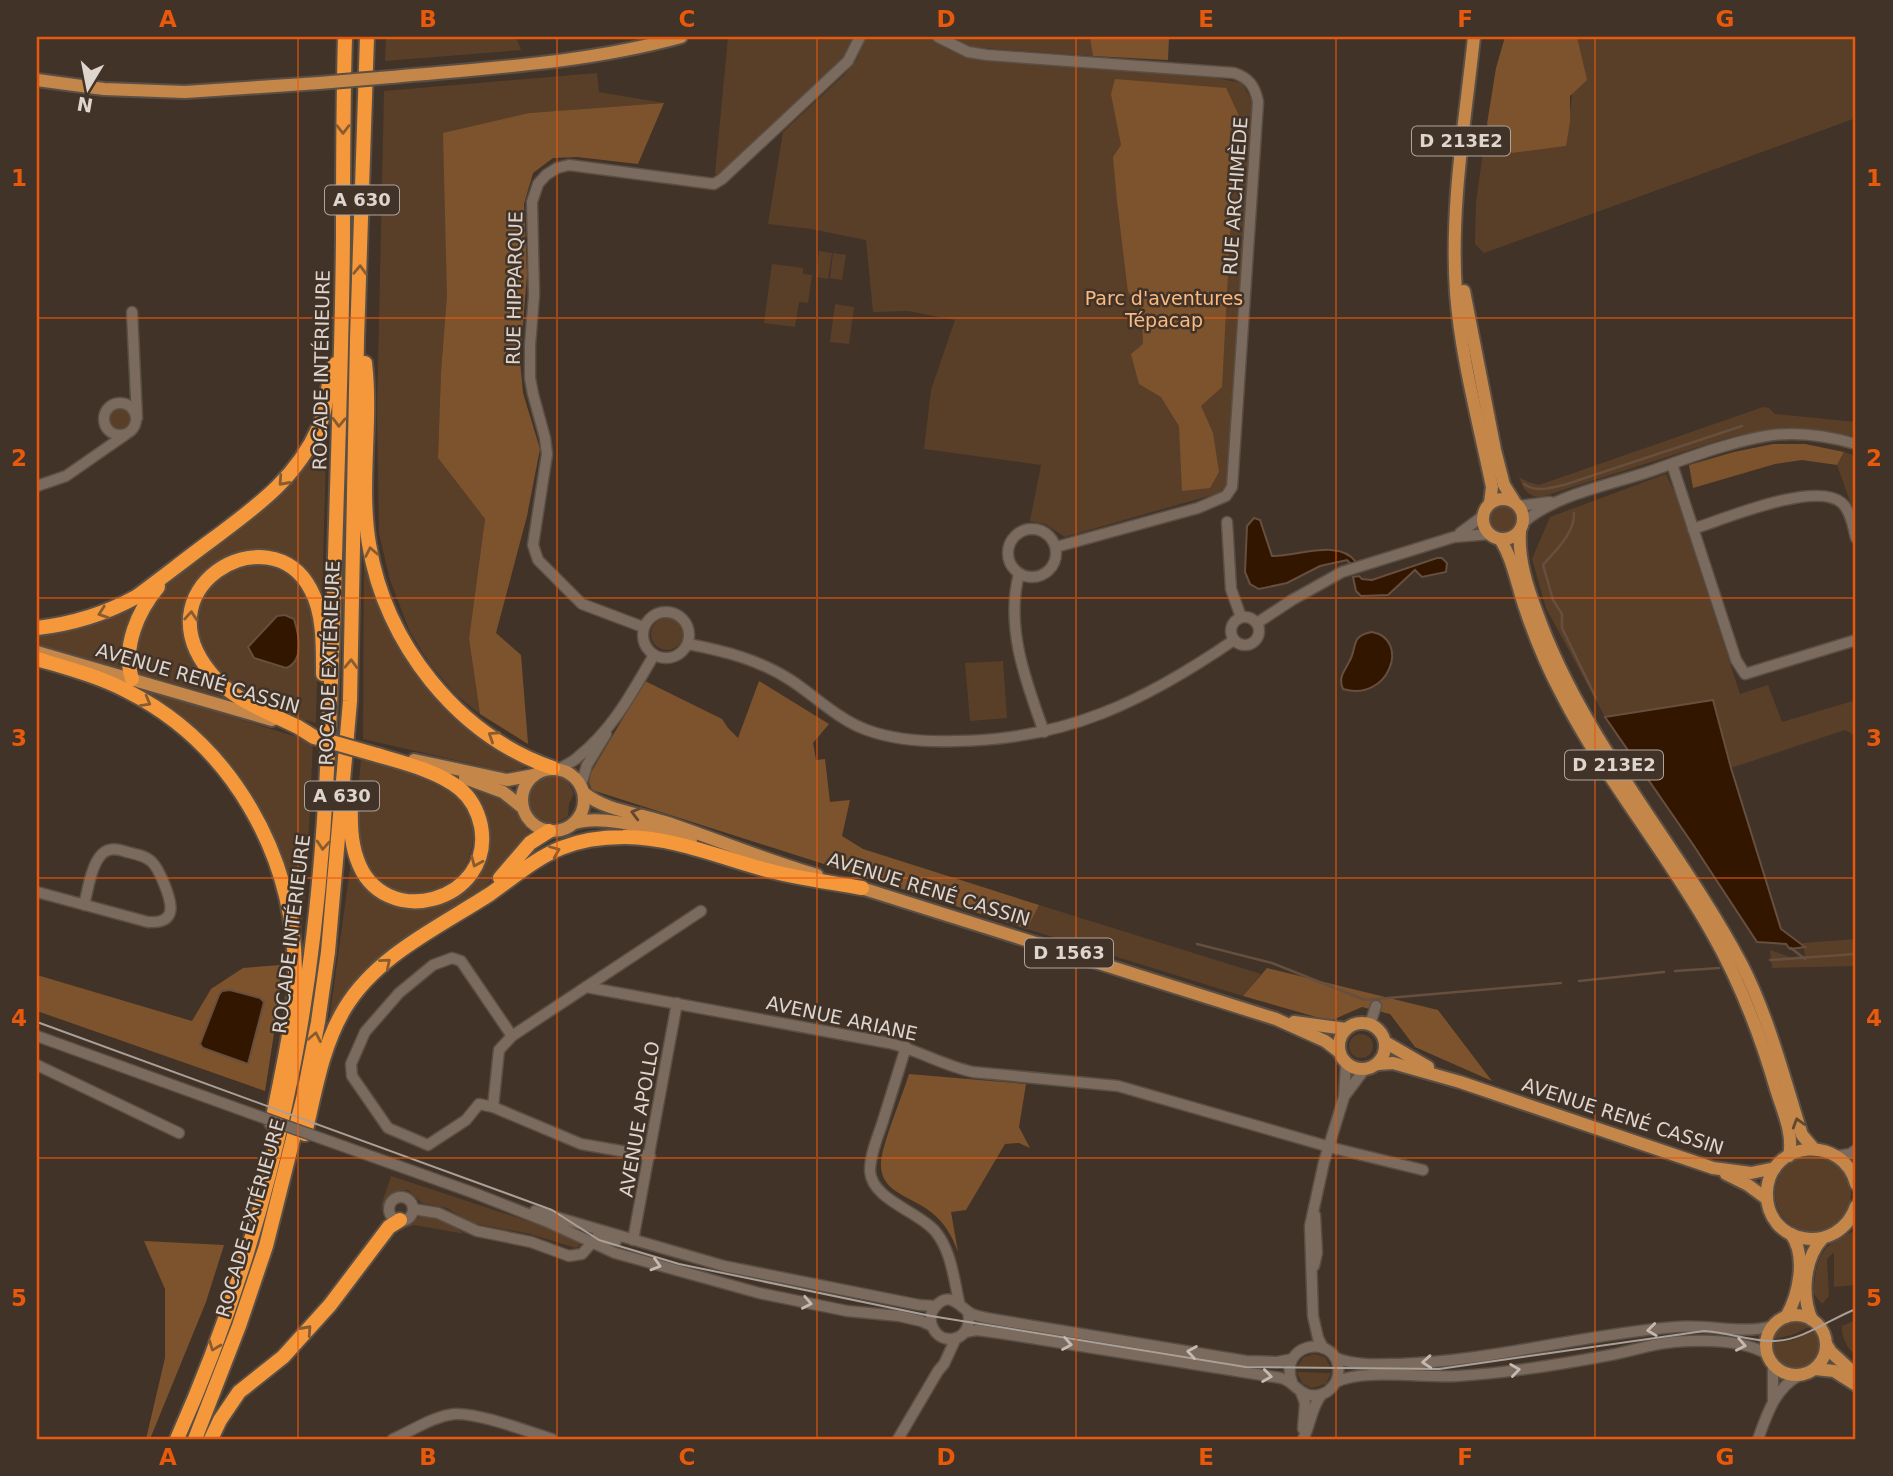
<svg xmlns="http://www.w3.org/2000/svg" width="1893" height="1476" font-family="'DejaVu Sans',sans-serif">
<rect width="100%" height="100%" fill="#413328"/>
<!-- green -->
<g fill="#593f28">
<polygon points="386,37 516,37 521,50 385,61"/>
<polygon points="728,37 852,37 849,53 840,62 720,174 715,174"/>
<polygon points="865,37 929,37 949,50 981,60 1199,75 1242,83 1252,101 1228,474 1226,486 1219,493 1065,537 1045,524 1030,521 1041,465 924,449 931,390 955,320 908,311 873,312 866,240 811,229 768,224 783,132 844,75 857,59"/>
<polygon points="950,37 1091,37 1093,56 972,47"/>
<polygon points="1577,37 1856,37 1856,118 1484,253 1475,244 1476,202 1487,124 1512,153 1566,146 1578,45"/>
<polygon points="597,73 599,92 664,103 529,113 447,294 441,372 438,458 485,519 469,639 480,714 455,694 430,664 410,632 390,580 379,534 377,414 384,91"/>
<polygon points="819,251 832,253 828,279 816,277"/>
<polygon points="833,253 846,255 842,280 830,278"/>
<polygon points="772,264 803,268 803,274 812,275 808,303 799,302 795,327 764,323"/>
<polygon points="835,304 854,307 849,344 830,342"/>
<path d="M1763 407 1769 408 1775 414 1856 422V437L1820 430H1767L1730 437 1541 497C1527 497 1523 488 1519 477L1528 482 1539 485Z"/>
<circle cx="120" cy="419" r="11"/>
<path d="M327 419 322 599C316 588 311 577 301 568 294 561 282 556 272 554 226 543 173 583 184 634 190 662 209 681 230 699L139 673 133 660 136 643 151 604 166 586 257 513Z"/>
<polygon points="1844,452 1856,456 1856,518 1837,465"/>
<polygon points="1666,474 1675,493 1740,694 1768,685 1782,722 1856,700 1856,736 1845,730 1731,768 1713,700 1605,717 1546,608 1532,559 1550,517"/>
<circle cx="1503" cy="518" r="13"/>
<polygon points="364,548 421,678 461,722 496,746 529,765 518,770 503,771 363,739"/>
<path d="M246 565C260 566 274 566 288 574 326 597 316 684 316 723 263 711 184 672 199 605 204 583 225 572 246 565Z"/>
<polygon points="140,600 123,646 122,668 37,644 37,632"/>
<circle cx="667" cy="634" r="16"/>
<polygon points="1003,661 1007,718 970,721 965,663"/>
<path d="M126 684 313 742 307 872 300 946C297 925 295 903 289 882 273 819 226 749 172 711 158 701 141 693 126 684Z"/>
<path d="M361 758C384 765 434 777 452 791 466 803 474 819 473 838 470 905 378 915 360 849 353 821 359 787 361 758Z"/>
<path d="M550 776 566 779 574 793 569 804 568 816C535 842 507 784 550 776Z"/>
<path d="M464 784C475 789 505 797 512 806 519 817 521 825 532 834L483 889 404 940 332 1024 329 1022 351 861C376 907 388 903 437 905 447 896 480 869 484 859 497 831 479 806 464 784Z"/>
<polygon points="1039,905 1261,974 1243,996 1027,929"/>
<polygon points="1856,939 1856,966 1772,968 1770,950 1790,957 1805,956 1803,943"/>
<circle cx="1361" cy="1046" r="12"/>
<circle cx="1813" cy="1194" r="38"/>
<path d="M391 1176 570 1235 580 1243 579 1246 576 1248 530 1234 472 1223 447 1208 422 1203 408 1190C391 1190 387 1198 379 1212Z"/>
<polygon points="421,1216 442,1220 465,1234 414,1225 392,1233 399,1225 406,1225"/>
<path d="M1856 1231V1285L1834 1287V1252L1827 1259 1829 1296 1822 1304 1813 1293C1816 1272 1815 1254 1835 1241 1842 1237 1848 1233 1856 1231Z"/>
<path d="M1856 1320V1352L1854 1354C1847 1348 1841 1336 1842 1326Z"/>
<path d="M1799 1321 1811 1326 1792 1335 1773 1339C1777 1326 1786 1321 1799 1321Z"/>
<path d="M1814 1330C1824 1342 1821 1355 1809 1366L1792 1369 1776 1360 1772 1343 1793 1340Z"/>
<polygon points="1314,1354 1325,1357 1331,1368 1297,1367 1304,1357"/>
<polygon points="1297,1372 1331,1373 1326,1384 1312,1388 1302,1383"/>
</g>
<!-- forest -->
<g fill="#7d532e">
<polygon points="1090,37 1169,37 1168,60 1093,56"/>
<polygon points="1505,37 1577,37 1587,80 1570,96 1570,122 1566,146 1512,153 1487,124 1496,68"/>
<polygon points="1115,79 1226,88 1241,120 1230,131 1233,179 1222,387 1201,406 1213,433 1219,472 1210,488 1182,491 1179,426 1161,397 1139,384 1131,354 1143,344 1142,309 1128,292 1117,201 1113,157 1121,145 1111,94"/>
<polygon points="664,103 638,164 577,157 553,158 533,173 524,204 527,275 520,361 523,393 540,449 527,516 496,633 521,655 528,744 480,714 469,639 485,519 438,458 441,372 447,294 443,133 529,113"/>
<polygon points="1773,444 1805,444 1844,452 1837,465 1802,460 1775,464 1693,488 1689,465 1734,452"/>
<polygon points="645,681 722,719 728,728 738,738 759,681 829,724 813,743 816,760 825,759 830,802 850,800 842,836 863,849 1039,905 1027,929 592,790 589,783 590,774"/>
<polygon points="280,965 280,995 265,1091 37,1011 37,975 192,1021 211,989 243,968"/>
<polygon points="1267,968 1438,1010 1492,1081 1415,1047 1390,1014 1362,1007 1330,1021 1243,996"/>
<path d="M909 1074 1026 1084 1019 1127 1030 1148 1019 1143 1005 1144 966 1210 951 1212 958 1252C952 1236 945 1223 931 1212 912 1196 879 1193 881 1162 883 1141 902 1097 909 1074Z"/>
<polygon points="144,1241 224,1245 206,1302 150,1439 146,1439 165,1358 165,1289"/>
</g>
<!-- water -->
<g fill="#321600" stroke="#664f3e" stroke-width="2">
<path d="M1254 518 1260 520 1272 556C1297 557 1339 538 1356 562L1351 564 1347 560 1320 566 1287 583 1259 589 1250 584 1245 572 1247 526Z"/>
<polygon points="1437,558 1442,558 1447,563 1446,572 1422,577 1415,570 1388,595 1361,596 1356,591 1353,577 1359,576 1362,579 1372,580"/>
<path d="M285 615 294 619C299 635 305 661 286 668L254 658 248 647 277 616Z"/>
<path d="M1372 632C1411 639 1389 703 1343 689 1338 677 1344 672 1349 662 1358 648 1349 636 1372 632Z"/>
<polygon points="1713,700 1731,768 1781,929 1805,947 1790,949 1786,944 1757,942 1692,843 1605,717"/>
<polygon points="230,990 260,998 264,1002 248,1064 203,1048 200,1044 219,995 222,991"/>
</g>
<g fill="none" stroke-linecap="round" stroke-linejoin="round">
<!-- stream -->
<g stroke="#664f3e" stroke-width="2.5">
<path d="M1524 484C1537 493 1549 488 1564 485L1742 426"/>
<path d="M1574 513C1575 533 1555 551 1543 565L1553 600 1562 614V628L1596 698"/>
<polyline points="1197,944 1272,963 1365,1000 1561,983"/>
<polyline points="1791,948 1805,959"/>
<polyline points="1770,960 1856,954"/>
<polyline points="1675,971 1719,968"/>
<polyline points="1579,981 1664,972"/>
</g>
<defs>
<g id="minor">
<path d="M938 37 968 52 987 55 1234 73C1249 78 1255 86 1258 102L1232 487 1226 496 1198 508 1056 547"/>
<polyline points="132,312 137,418"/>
<circle cx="120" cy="419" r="16"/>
<polyline points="1672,464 1736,660 1745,674 1856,640"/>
<polyline points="37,486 66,476 125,435"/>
<polyline points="1519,506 1550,502"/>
<polyline points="1227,522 1231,589 1241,617"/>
<path d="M1524 522C1555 495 1609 485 1648 472 1686 459 1726 443 1766 436 1796 431 1828 436 1856 444"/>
<circle cx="1032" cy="553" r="24"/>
<path d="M1693 529C1724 519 1816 480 1842 503 1851 511 1853 527 1856 538"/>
<polyline points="1460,533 1483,516"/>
<path d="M1019 574C1005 627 1026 682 1044 732"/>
<circle cx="666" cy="635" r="23"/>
<circle cx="1245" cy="631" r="14"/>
<polyline points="1257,623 1292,600 1342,572 1454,537 1491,534"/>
<polyline points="643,627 582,604 538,560 533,545 547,454 545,438 533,394 530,378 530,345 534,295 532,202 538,184 546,175 557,168 569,165 714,184 722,179 848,61 860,37"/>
<path d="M688 644C725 651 760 660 792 681 816 697 839 720 867 730 894 740 927 742 956 741 1066 740 1145 701 1234 640"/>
<path d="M559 769C565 765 573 762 578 757 613 729 632 693 654 655"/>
<polyline points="581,785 587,765 606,734"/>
<path d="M37 892 148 922C180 924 171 900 163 881 160 874 157 867 152 862 146 856 136 854 127 852 118 849 109 847 102 854 91 865 88 890 84 905"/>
<polyline points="586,987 701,911"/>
<polyline points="1370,1024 1376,1006"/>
<polyline points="37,1036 250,1113"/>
<polyline points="512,1036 461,961 452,958 433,965 399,993 365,1032 351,1064 352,1076 388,1128 428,1145 466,1120 479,1104 493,1107 581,1144 650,1156"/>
<path d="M906 1047C898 1073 890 1098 882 1124 877 1139 870 1155 870 1171 872 1200 918 1211 935 1231 951 1250 954 1279 959 1302"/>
<polyline points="37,1065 179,1133"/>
<polyline points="1346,1094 1364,1070"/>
<path d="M493 1107 499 1050 512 1036 586 987 889 1043C918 1050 944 1066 973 1072L1118 1086 1337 1149 1423 1170"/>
<polyline points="323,1139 474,1193 548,1222 615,1253 759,1293 847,1311 899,1316 921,1321 932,1326"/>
<polyline points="1836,1156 1850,1154 1856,1150"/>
<circle cx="401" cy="1209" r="12"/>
<polyline points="413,1209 438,1213 477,1231 531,1242 569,1256 582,1254 597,1237 616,1241"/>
<polyline points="535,1211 724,1266 919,1305 936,1306"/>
<polyline points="633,1240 677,1003"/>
<polyline points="1314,1266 1317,1253 1315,1215"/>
<path d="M968 1312C971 1325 965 1339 950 1339 934 1339 925 1319 935 1307 950 1289 960 1308 972 1314 981 1318 994 1319 1004 1321L1246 1361 1277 1362 1292 1359"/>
<path d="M965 1332 977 1330 999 1333 1281 1378C1293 1381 1297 1392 1309 1395 1318 1397 1328 1393 1333 1386 1338 1380 1339 1372 1338 1365 1331 1333 1278 1345 1292 1382"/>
<polyline points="1323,1348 1318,1338 1313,1316 1310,1226 1324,1162 1344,1097 1346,1064"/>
<path d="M1336 1358C1356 1366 1379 1364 1400 1364 1493 1361 1584 1334 1676 1327 1707 1324 1744 1335 1772 1326"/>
<path d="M1336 1382C1363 1368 1425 1378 1457 1376 1507 1373 1557 1365 1605 1356 1634 1351 1659 1341 1689 1341 1714 1340 1745 1341 1767 1354"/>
<polyline points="1301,1392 1305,1403 1303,1429"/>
<polyline points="1773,1400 1773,1366"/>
<path d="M393 1439C412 1431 433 1416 455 1414 480 1413 526 1431 552 1439"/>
<polyline points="898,1439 938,1371 944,1364 956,1338"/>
<path d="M1303 1439C1311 1424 1311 1407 1322 1394"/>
<path d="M1758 1439C1767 1414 1775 1388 1800 1375"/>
</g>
<g id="major">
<path d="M1474 37C1465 122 1450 207 1456 293 1461 358 1479 423 1492 487L1490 503"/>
<path d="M391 77C489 68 586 63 681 37"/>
<polyline points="37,80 104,89 185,92 319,83"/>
<polyline points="1464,291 1495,450 1504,485 1514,501"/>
<circle cx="1503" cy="519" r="20"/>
<path d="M1520 531C1518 559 1527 587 1537 613 1584 744 1678 844 1742 965 1769 1018 1784 1078 1802 1135L1814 1149"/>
<path d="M1500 539C1513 559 1517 585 1525 608 1535 638 1547 667 1562 695 1605 779 1666 851 1712 933 1740 982 1760 1034 1776 1089 1782 1109 1794 1134 1789 1156"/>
<polyline points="37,652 272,720"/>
<polyline points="414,760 507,780 534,775"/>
<circle cx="553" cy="800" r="31"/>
<polyline points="465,778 503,792 523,808"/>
<path d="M584 793C606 811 638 813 665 822 716 839 765 860 817 875"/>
<path d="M574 823C607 813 658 832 691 840"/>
<polyline points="855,886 1276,1019 1325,1041 1338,1051"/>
<polyline points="1294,1022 1346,1029"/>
<circle cx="1362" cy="1046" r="23"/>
<polyline points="1385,1042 1428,1067"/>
<polyline points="1378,1064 1393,1063 1460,1082 1713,1168 1751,1173 1775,1168"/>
<polyline points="1726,1174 1748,1185 1767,1199"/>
<path d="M1856 1184C1843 1134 1770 1140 1767 1191 1764 1246 1839 1257 1856 1206"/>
<circle cx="1796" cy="1345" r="30"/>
<path d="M1786 1317C1799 1295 1807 1256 1791 1234"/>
<path d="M1812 1320C1801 1296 1804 1259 1822 1239"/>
<polyline points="1826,1344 1831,1352 1856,1375"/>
<polyline points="1815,1369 1834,1371 1856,1385"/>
</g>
<g id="highway">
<path d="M365 363C372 422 359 484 369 544 385 643 457 735 553 768"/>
<path d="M37 628C72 624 105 614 136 597 162 578 187 558 213 539 257 506 296 479 319 427 328 407 326 383 335 364"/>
<path d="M37 659C67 668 98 676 127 691 232 744 294 855 295 971 295 1022 281 1073 272 1123"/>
<path d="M132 679C122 647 138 611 158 587"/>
<path d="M298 727C270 713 238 702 216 679 133 590 270 510 311 590 324 614 323 647 323 674"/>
<path d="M351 790C351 813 349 837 357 859 382 933 495 902 481 826 478 812 472 799 460 789 438 771 404 763 377 755"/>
<polyline points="500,878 530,843 549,831"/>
<path d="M305 1134C315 1092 322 1046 345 1008 377 955 439 927 490 894 513 878 534 859 561 848 581 840 602 837 623 837 668 836 720 857 763 869 795 878 829 882 862 888"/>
<path d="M177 1439C226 1329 264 1210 288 1092 323 928 329 761 334 594 337 475 342 356 343 237 343 170 343 104 345 37"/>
<polyline points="195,1439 239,1326 266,1246 303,1099 318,1022 328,952 350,701 357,339 367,37"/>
<polyline points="211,1439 220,1420 239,1392 283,1357 330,1305 389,1227 400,1220"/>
</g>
</defs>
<!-- minor casing -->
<use href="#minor" stroke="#5a4f45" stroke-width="13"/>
<!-- major casing -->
<use href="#major" stroke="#5a4f45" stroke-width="16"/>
<!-- highway casing -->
<use href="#highway" stroke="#5a4f45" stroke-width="18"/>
<!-- minor -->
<use href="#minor" stroke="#7b6b5f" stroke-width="10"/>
<!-- major -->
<use href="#major" stroke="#c48649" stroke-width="12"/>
<!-- highway -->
<use href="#highway" stroke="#f5983b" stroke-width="14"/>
<!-- tram -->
<path stroke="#aaa098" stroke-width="2" d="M37 1022 552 1210 599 1240 679 1264 931 1316 1246 1367 1439 1369 1704 1331C1728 1332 1751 1342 1775 1341 1803 1340 1830 1319 1856 1309"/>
<defs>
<polyline id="minor-bridge" points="250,1113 323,1139"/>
<polyline id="major-bridge" points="319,83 391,77"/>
<polyline id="highway-bridge" points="298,727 314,737 377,755"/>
</defs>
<!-- minor-bridge casing -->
<use href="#minor-bridge" stroke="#5a4f45" stroke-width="13" stroke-linecap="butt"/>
<!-- major-bridge casing -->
<use href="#major-bridge" stroke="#5a4f45" stroke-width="16" stroke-linecap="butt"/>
<!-- highway-bridge casing -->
<use href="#highway-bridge" stroke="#5a4f45" stroke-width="18" stroke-linecap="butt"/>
<!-- minor-bridge -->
<use href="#minor-bridge" stroke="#7b6b5f" stroke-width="10"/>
<!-- major-bridge -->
<use href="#major-bridge" stroke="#c48649" stroke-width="12"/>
<!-- highway-bridge -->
<use href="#highway-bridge" stroke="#f5983b" stroke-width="14"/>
</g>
<!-- one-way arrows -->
<defs><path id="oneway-chevron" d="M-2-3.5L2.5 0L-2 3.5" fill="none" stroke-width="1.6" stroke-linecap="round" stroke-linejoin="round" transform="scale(1.75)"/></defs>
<g stroke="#895b30">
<use href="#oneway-chevron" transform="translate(343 129) rotate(90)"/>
<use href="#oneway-chevron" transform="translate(360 270) rotate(-88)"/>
<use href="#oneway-chevron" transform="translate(339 422) rotate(92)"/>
<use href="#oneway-chevron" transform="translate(283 481) rotate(132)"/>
<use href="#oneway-chevron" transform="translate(371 552) rotate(-101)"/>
<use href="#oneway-chevron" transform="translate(103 613) rotate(161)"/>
<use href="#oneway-chevron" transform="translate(191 616) rotate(-86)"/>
<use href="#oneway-chevron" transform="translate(351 664) rotate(-88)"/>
<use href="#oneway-chevron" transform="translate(146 702) rotate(30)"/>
<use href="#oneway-chevron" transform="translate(493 736) rotate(-147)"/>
<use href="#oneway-chevron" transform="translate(323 845) rotate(94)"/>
<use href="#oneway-chevron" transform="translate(555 851) rotate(-23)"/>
<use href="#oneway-chevron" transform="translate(476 862) rotate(114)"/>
<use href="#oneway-chevron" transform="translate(386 963) rotate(-40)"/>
<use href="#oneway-chevron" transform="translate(315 1037) rotate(-79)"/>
<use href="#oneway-chevron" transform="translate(307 1330) rotate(-48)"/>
<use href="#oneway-chevron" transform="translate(214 1346) rotate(111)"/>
</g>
<g stroke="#624830">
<use href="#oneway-chevron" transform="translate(636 813) rotate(-165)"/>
<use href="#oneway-chevron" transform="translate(1798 1123) rotate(-107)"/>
</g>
<g stroke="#c5bab2">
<use href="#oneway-chevron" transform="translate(656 1265) rotate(17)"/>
<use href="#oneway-chevron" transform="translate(807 1303) rotate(11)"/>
<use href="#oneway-chevron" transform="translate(1652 1330) rotate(173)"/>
<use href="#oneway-chevron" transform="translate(1067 1344) rotate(10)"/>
<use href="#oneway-chevron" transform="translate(1741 1345) rotate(11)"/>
<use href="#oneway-chevron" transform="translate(1192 1352) rotate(-171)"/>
<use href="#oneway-chevron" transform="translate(1427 1362) rotate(176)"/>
<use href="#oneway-chevron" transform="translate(1515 1370) rotate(-8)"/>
<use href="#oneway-chevron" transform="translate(1267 1376) rotate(8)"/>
</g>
<!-- grid -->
<path fill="none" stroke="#e8590c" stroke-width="2" stroke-opacity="0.55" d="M298 37V1439M557 37V1439M817 37V1439M1076 37V1439M1336 37V1439M1595 37V1439M37 318H1856M37 598H1856M37 878H1856M37 1158H1856"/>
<g text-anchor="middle" stroke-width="5" stroke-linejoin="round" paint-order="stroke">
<!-- shield labels -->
<g fill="#413328" stroke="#afa49c" stroke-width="2">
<rect x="1412" y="126.5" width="98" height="29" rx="5"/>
<rect x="325" y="185.5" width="74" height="29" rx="5"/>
<rect x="1565" y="750.5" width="98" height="29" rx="5"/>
<rect x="305" y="781.5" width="74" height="29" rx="5"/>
<rect x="1025" y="938.5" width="88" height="29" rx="5"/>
</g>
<g font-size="18" font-weight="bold" fill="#ded5ce">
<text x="1461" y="147">D 213E2</text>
<text x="362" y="206">A 630</text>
<text x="1614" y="771">D 213E2</text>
<text x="342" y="802">A 630</text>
<text x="1069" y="959">D 1563</text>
</g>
<!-- street labels -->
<g font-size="19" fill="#ded5ce" stroke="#413328">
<text transform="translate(1235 196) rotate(-86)" y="7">RUE ARCHIMÈDE</text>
<text transform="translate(514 288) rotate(-89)" y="7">RUE HIPPARQUE</text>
<text transform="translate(321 370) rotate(-89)" y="7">ROCADE INTÉRIEURE</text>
<text transform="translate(329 663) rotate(-88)" y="7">ROCADE EXTÉRIEURE</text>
<text transform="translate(198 678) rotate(16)" y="7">AVENUE RENÉ CASSIN</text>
<text transform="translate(929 889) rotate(17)" y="7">AVENUE RENÉ CASSIN</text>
<text transform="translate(291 934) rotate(-83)" y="7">ROCADE INTÉRIEURE</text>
<text transform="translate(842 1018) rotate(12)" y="7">AVENUE ARIANE</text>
<text transform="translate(1623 1116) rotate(18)" y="7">AVENUE RENÉ CASSIN</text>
<text transform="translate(639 1119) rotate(-80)" y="7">AVENUE APOLLO</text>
<text transform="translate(250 1218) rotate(-74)" y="7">ROCADE EXTÉRIEURE</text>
</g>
<!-- park labels -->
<g font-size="19" fill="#fcb980" stroke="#413328">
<text x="1164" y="305">Parc d'aventures<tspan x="1164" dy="22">Tépacap</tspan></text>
</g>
</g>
<!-- border -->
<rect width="1893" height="1476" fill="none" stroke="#413328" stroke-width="77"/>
<!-- north arrow -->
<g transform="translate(88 88) rotate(190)" stroke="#413328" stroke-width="5" paint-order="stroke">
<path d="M0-5L12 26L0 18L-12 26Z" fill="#ded5ce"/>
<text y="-10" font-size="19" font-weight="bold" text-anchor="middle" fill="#ded5ce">N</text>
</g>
<rect x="38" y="38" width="1816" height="1400" fill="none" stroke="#e8590c" stroke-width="2.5"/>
<g font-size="23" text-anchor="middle" font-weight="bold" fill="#e8590c">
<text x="168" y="27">A</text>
<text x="428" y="27">B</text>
<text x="687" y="27">C</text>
<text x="946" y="27">D</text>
<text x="1206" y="27">E</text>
<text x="1465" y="27">F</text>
<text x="1725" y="27">G</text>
<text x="19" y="186">1</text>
<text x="1874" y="186">1</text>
<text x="19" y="466">2</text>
<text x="1874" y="466">2</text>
<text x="19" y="746">3</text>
<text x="1874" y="746">3</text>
<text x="19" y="1026">4</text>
<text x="1874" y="1026">4</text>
<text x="19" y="1306">5</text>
<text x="1874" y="1306">5</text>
<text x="168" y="1465">A</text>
<text x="428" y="1465">B</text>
<text x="687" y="1465">C</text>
<text x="946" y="1465">D</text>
<text x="1206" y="1465">E</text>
<text x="1465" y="1465">F</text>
<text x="1725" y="1465">G</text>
</g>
</svg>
